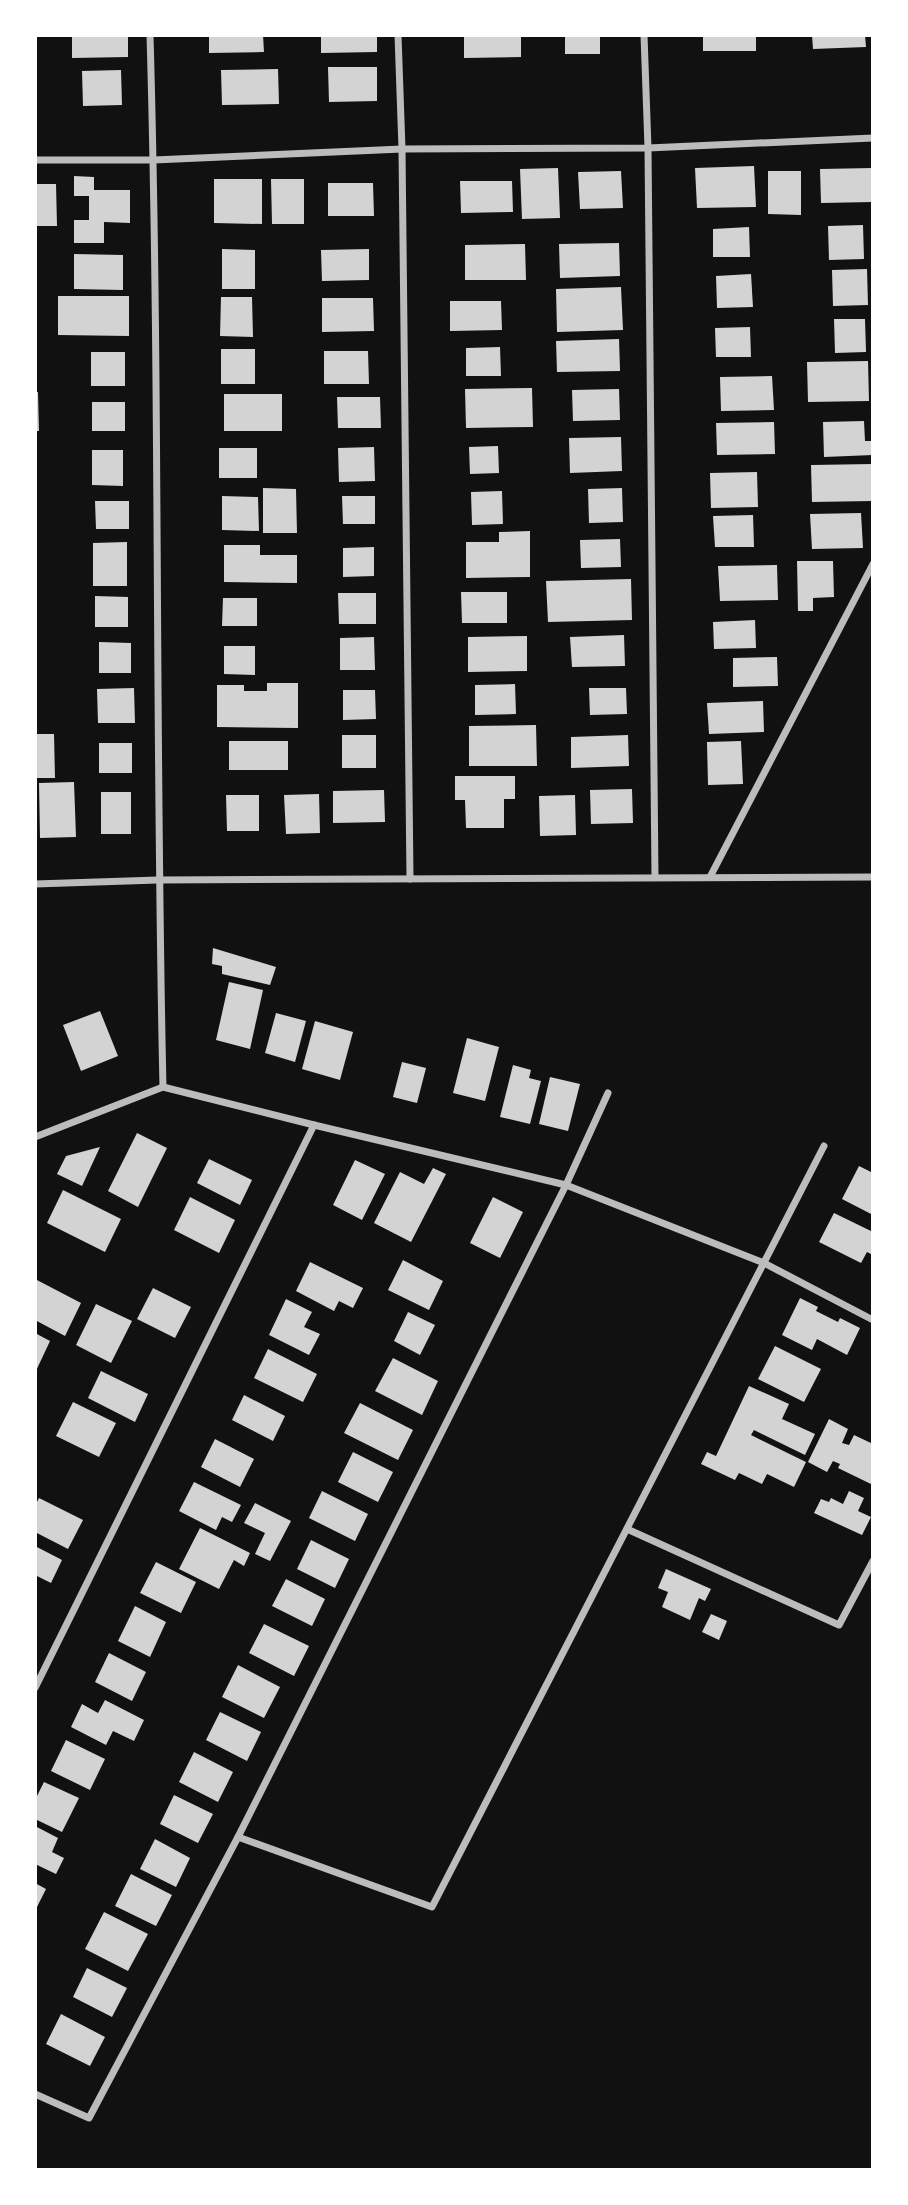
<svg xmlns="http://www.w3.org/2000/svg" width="908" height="2205" font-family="'Source Sans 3',sans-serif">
<rect width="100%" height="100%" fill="#111"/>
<!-- building -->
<g fill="#d3d3d3">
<polygon points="72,35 128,35 128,57 72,58"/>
<polygon points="209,35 263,35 264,52 209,53"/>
<polygon points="321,35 377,35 377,52 321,53"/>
<polygon points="464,35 521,35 521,57 464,58"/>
<rect x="565" y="35" width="35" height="19"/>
<rect x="703" y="35" width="53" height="16"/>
<polygon points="812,35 865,35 866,47 813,49"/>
<polygon points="328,67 377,67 377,101 329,102"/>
<polygon points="278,69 279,104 222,105 221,70"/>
<polygon points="121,70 122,105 83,106 82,71"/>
<polygon points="754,166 756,207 697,208 695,168"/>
<polygon points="558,168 560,218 522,219 520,169"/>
<polygon points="873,168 873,202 821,203 820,169"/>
<polygon points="621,171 623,208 580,209 578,172"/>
<polygon points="768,171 801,171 801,215 768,214"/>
<polygon points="74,176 94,177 94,190 130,190 130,223 104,222 104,243 74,243 74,220 89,220 89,196 74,196"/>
<polygon points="214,179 262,179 262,224 214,223"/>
<polygon points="271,179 304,179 304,224 272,224"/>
<polygon points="460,181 512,181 513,212 461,213"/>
<polygon points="328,183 373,183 374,216 328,216"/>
<polygon points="35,184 56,184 57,226 35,226"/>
<polygon points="863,225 864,259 829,260 828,226"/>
<polygon points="749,227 750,257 713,257 713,229"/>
<polygon points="619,243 620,276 560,278 559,244"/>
<polygon points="525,244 526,280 465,280 465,245"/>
<polygon points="222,249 255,250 255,289 222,289"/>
<polygon points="369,249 369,280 322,281 321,250"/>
<polygon points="74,254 123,255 123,290 74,289"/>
<polygon points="867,269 868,305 833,306 832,270"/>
<polygon points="751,274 753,307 717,308 716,276"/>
<polygon points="621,287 623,330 557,332 556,289"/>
<polygon points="58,296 129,296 129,336 58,335"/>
<polygon points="221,297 252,297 253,337 220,336"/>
<polygon points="322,298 373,298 374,331 322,332"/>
<polygon points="450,301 501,301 502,330 450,331"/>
<polygon points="834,319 865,319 866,352 835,353"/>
<polygon points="750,327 751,357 716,357 715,328"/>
<polygon points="619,339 620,371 557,372 556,341"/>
<polygon points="500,347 501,376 466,376 466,348"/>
<rect x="221" y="349" width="34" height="35"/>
<polygon points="324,351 368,351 369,384 324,384"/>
<rect x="91" y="352" width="34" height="34"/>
<polygon points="868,361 869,401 808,402 807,362"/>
<polygon points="772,376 774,410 721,411 720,377"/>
<polygon points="532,388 533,427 466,428 465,389"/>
<polygon points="619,389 620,420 573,421 572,390"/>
<polygon points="35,392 38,392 39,431 35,431"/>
<rect x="224" y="394" width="58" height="37"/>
<polygon points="337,397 380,397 381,428 338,428"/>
<rect x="92" y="402" width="33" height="29"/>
<polygon points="864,421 865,441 873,441 873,455 824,457 823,422"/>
<polygon points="774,422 775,454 717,455 716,423"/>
<polygon points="621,437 622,471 570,473 569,438"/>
<polygon points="498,446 499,473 470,474 469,447"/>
<polygon points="374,447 375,481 339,482 338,448"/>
<rect x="219" y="448" width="38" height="30"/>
<polygon points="92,450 123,450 123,486 92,485"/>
<polygon points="872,464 873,501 812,502 811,465"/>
<polygon points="757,472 758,507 711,508 710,473"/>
<polygon points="263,488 296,489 297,533 263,533"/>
<polygon points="622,488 623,522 589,523 588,489"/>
<polygon points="502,491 503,524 472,525 471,492"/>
<polygon points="222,496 258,497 259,531 222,530"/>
<polygon points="342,496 375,496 375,524 343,524"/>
<polygon points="95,501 129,501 129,529 96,529"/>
<polygon points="861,513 863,548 812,549 810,514"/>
<polygon points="753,515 754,547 715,547 713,516"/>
<polygon points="530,531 530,577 466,578 466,542 499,542 499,532"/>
<polygon points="620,539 621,567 581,568 580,540"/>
<polygon points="127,542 127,586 93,586 93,543"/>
<polygon points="224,545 260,545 260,555 297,555 297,583 224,582"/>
<polygon points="374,547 374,576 343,577 343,548"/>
<polygon points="797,561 833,561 834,597 813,598 813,611 798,611"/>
<polygon points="777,565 778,600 720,601 718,566"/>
<polygon points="631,579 632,620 548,622 546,581"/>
<polygon points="461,592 507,592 507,623 462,623"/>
<polygon points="338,593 376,593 376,624 339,624"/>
<polygon points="95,596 128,597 128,627 95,627"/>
<polygon points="223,598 257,598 257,626 222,626"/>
<polygon points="755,620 756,648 714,649 713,622"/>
<polygon points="624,635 625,666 572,667 570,637"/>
<polygon points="527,636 527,671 468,672 468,637"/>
<polygon points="374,637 375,670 340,670 340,638"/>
<polygon points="99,642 131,643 131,673 99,673"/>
<polygon points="224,646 255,646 255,675 224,674"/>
<polygon points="777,657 778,686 733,687 733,658"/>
<polygon points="267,683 298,683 298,728 217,727 217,685 244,685 244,691 267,691"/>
<polygon points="515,684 516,714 475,715 475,685"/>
<polygon points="134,688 135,723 98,723 97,689"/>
<polygon points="589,688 626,688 627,714 590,715"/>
<polygon points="343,690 375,690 376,719 343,720"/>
<polygon points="763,701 764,732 709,734 707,703"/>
<polygon points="536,725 537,766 469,766 469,726"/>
<polygon points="35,734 54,734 55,778 35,778"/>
<rect x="342" y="735" width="34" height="33"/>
<polygon points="628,735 629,766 571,768 571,737"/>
<rect x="229" y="741" width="59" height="29"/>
<polygon points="741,741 743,784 708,785 707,742"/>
<rect x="99" y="743" width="33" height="30"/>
<polygon points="455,776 515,776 515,799 504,799 504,828 466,828 465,800 455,800"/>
<polygon points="74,782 76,837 40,838 39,783"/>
<polygon points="632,789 633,823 591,824 590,790"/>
<polygon points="384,790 385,822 333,823 333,791"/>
<rect x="101" y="792" width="30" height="42"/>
<polygon points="319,794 320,833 286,834 284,795"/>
<polygon points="226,795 259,795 259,831 227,831"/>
<polygon points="575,795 576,835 540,836 539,796"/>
<polygon points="213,948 276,967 270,985 222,974 222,966 212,964"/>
<polygon points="229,982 263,990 250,1049 216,1040"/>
<polygon points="100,1011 118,1056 81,1071 63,1025"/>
<polygon points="276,1013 306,1021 295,1062 265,1053"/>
<polygon points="315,1021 353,1032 340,1080 302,1069"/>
<polygon points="467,1038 499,1047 485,1101 453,1093"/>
<polygon points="402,1062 426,1068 417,1103 393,1097"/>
<polygon points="513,1065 531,1070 529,1078 541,1081 530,1124 500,1117"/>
<polygon points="550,1077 580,1084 568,1131 539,1124"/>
<polygon points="137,1133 167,1148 138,1207 108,1191"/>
<polygon points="100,1147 82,1186 57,1174 66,1156"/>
<polygon points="209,1159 252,1180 240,1205 197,1183"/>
<polygon points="355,1160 385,1174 362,1220 333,1205"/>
<polygon points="859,1166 873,1173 873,1215 842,1199"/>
<polygon points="433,1168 446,1174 411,1242 374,1223 400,1172 424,1184"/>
<polygon points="63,1190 121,1219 105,1252 47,1223"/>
<polygon points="190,1197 235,1220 219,1253 174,1230"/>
<polygon points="493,1197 523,1212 500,1258 470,1243"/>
<polygon points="834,1213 873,1232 873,1255 867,1252 861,1263 819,1242"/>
<polygon points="403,1260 443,1281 429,1310 388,1290"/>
<polygon points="310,1262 363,1288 353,1308 339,1301 334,1311 296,1291"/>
<polygon points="35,1279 81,1303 65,1336 35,1320"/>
<polygon points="153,1288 191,1307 175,1338 137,1319"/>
<polygon points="800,1298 818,1307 816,1311 838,1322 840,1318 860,1328 847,1355 817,1339 812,1350 782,1335"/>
<polygon points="286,1299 312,1312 304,1327 320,1334 309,1355 269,1335"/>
<polygon points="96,1304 132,1321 111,1363 76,1345"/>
<polygon points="408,1312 435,1325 420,1355 394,1341"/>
<polygon points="35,1333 50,1341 35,1373"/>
<polygon points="775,1346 821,1369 804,1402 758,1379"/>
<polygon points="268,1349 317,1374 303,1402 254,1378"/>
<polygon points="393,1358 438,1381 422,1415 375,1391"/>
<polygon points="101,1371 148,1394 135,1422 88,1398"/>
<polygon points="749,1386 789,1404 782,1419 815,1434 805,1455 754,1430 751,1435 806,1462 794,1487 767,1474 762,1484 739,1473 735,1480 701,1464 707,1452 716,1456"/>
<polygon points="244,1395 285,1416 273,1441 232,1420"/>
<polygon points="73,1402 116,1423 99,1457 56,1436"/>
<polygon points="360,1403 413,1430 398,1460 344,1433"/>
<polygon points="829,1419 848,1429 842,1443 849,1445 854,1435 873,1444 873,1485 838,1468 840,1464 833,1461 827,1472 808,1462"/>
<polygon points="215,1439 254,1459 240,1487 201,1467"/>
<polygon points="353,1452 393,1472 378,1502 338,1482"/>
<polygon points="194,1482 241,1505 232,1522 222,1517 216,1530 179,1511"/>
<polygon points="322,1491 368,1514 355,1541 309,1518"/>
<polygon points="849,1491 864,1498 858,1511 871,1517 862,1535 814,1513 821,1499 829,1502 831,1498 843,1504"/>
<polygon points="39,1498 83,1520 68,1549 35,1532 35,1506"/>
<polygon points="255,1503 291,1521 270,1561 255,1554 265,1533 244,1523"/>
<polygon points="200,1528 250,1553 244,1566 234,1560 219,1589 179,1569"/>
<polygon points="311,1540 349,1559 335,1588 297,1569"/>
<polygon points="35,1546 62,1560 51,1583 37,1576 35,1580"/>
<polygon points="156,1562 196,1582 181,1613 140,1593"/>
<polygon points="666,1569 711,1589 705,1601 699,1598 690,1620 662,1607 668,1592 658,1588"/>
<polygon points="286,1579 325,1599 312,1626 272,1606"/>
<polygon points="135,1606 166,1622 150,1657 118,1641"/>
<polygon points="711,1614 727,1621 719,1640 702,1632"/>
<polygon points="264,1624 309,1646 294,1676 249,1653"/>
<polygon points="109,1653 146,1672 132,1701 95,1682"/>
<polygon points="238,1665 280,1687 264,1718 222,1697"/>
<polygon points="105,1700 144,1720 134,1741 113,1731 106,1745 71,1727 82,1704 98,1713"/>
<polygon points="220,1712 261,1732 247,1761 206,1740"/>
<polygon points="66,1740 105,1759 90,1790 51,1771"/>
<polygon points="194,1752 233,1772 218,1802 179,1782"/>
<polygon points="44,1782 79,1798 62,1832 35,1819 35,1800"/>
<polygon points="174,1795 213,1814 198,1843 160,1824"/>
<polygon points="35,1826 58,1838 52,1852 64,1858 56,1874 35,1864"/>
<polygon points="155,1839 190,1858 176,1887 140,1869"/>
<polygon points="131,1874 172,1895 156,1926 115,1906"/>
<polygon points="35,1883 46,1889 35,1911"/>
<polygon points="104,1912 148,1934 128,1971 85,1949"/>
<polygon points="87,1968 127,1988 112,2017 73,1997"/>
<polygon points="61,2014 105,2037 90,2066 46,2044"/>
</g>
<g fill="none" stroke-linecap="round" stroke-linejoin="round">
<!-- minor -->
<g stroke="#bcbcbc" stroke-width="7">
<path d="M150 35C160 385 155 736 163 1087"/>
<polyline points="398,35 402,149 410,879"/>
<polyline points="644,35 648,148 655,877"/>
<polyline points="35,160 154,160 402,149 648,148 873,138"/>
<polyline points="710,877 873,564"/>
<polyline points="35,884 158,880 873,877"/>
<polyline points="35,1137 163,1087 314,1125 566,1185 764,1263 873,1320"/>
<polyline points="627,1529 839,1625 873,1561"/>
<polyline points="35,1688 314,1125"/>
<polyline points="238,1837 432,1907 824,1146"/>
<polyline points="35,2094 89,2118 238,1837 566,1185 608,1093"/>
</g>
</g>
<!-- border -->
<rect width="908" height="2205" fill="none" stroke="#ffffff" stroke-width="74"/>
</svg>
